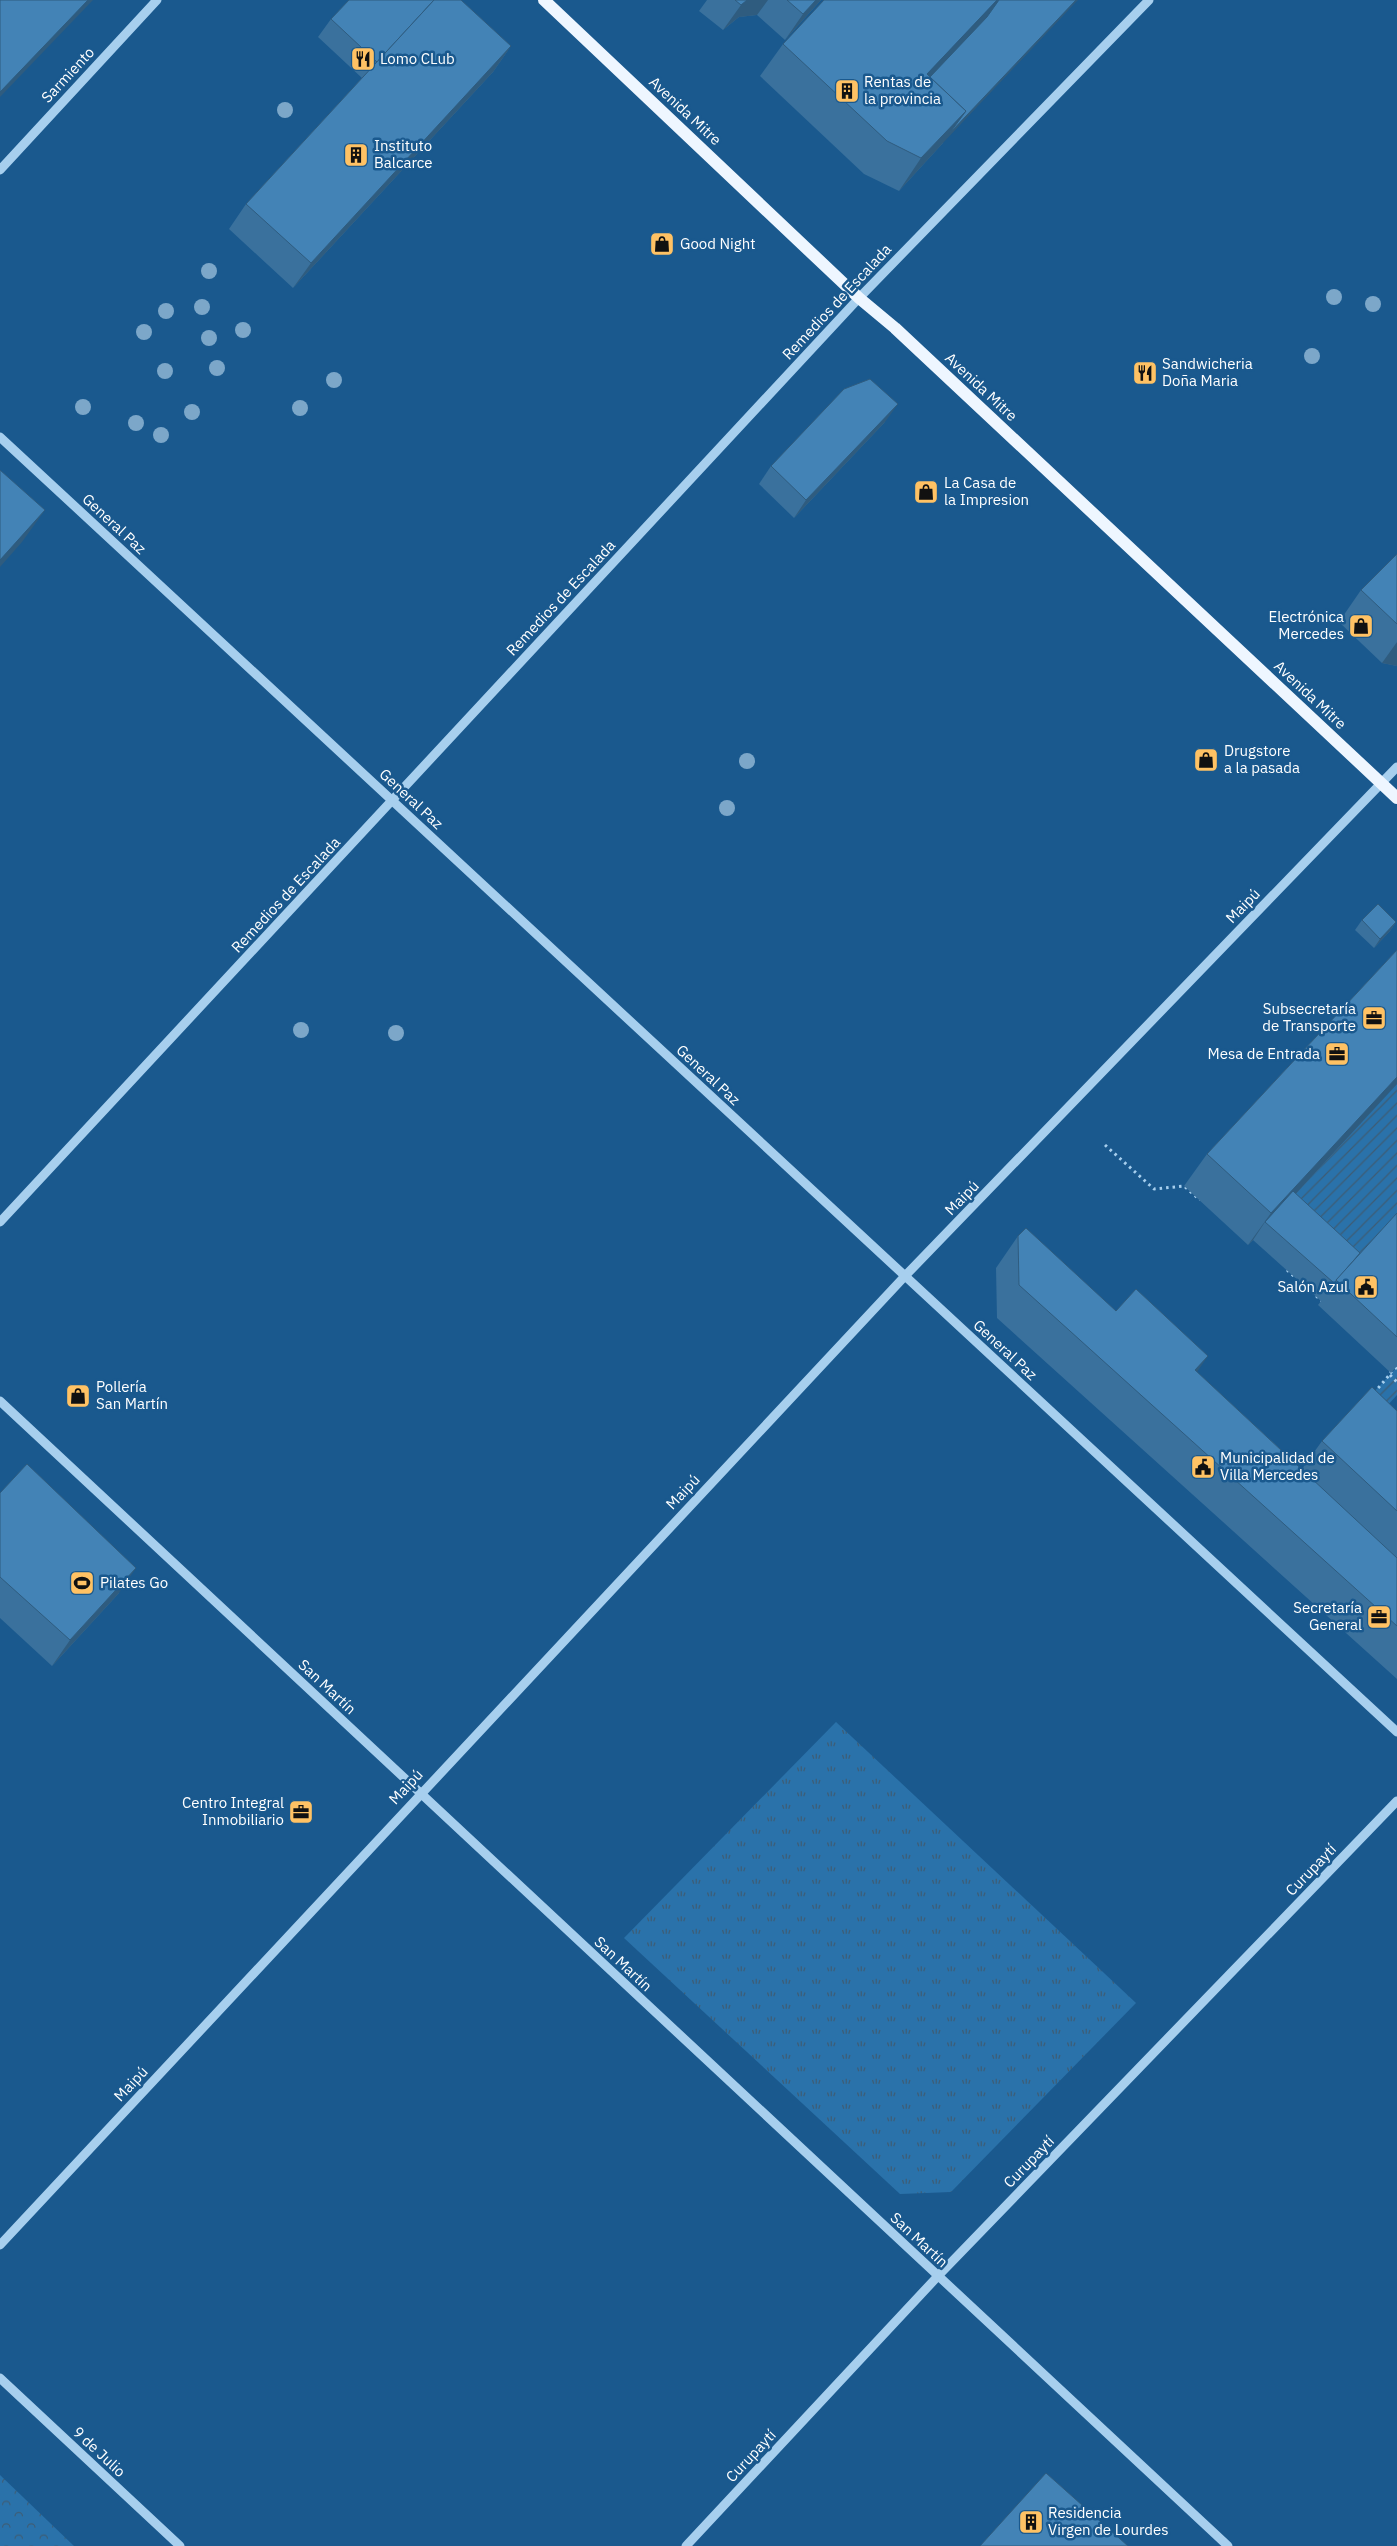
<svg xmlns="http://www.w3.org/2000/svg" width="1397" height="2546" font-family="'IBM Plex Sans',sans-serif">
<defs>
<pattern id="grass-tufts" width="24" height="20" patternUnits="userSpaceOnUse" patternTransform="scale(1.25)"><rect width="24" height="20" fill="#2a72aa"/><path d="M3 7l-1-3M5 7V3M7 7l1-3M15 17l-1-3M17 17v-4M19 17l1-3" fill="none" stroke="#3d5d76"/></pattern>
<pattern id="park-crowns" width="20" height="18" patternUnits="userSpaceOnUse" patternTransform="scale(1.25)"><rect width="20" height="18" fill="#2a72aa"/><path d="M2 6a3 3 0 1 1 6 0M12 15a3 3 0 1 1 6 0" fill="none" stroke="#3d5d76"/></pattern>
<pattern id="garden-furrows" width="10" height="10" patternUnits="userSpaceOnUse" patternTransform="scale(1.25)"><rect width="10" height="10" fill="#2a72aa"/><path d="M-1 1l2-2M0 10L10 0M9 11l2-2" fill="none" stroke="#3d5d76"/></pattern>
</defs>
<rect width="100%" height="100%" fill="#1a598e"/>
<!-- grass -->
<polygon fill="url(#grass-tufts)" points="836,1722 1136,2003 951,2192 900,2194 624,1938"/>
<!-- park -->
<polygon fill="url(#park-crowns)" points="0,2475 74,2546 0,2546"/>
<!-- garden -->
<g fill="url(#garden-furrows)">
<polygon points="1397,1084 1397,1220 1349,1272 1281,1209"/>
<polygon points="1397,1367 1397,1395 1363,1432 1349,1419"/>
</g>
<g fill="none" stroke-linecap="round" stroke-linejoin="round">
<!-- path -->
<g stroke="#a7cfee" stroke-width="3" stroke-dasharray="2.5 4" stroke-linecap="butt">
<polyline points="1105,1145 1154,1189 1184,1186 1200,1200"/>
<polyline points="1287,1270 1322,1301"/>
<polyline points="1390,1373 1397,1367"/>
<polyline points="1390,1375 1397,1382"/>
<polyline points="1374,1393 1391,1373"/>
</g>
<!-- minor -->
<g stroke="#a7cfee" stroke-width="9">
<polyline points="0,170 157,0"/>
<polyline points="0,437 1397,1732"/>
<polyline points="0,1222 859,298 1149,0"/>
<polyline points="0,1401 1228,2546"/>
<polyline points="0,2245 905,1276 1397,767"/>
<polyline points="0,2378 180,2546"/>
<polyline points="686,2546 938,2276 1397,1801"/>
</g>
<!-- major -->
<polyline stroke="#eef6ff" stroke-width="12" points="544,0 859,298 895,328 1397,798"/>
</g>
<!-- trees -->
<g fill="#7ca7c9">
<circle cx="285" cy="110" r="8"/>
<circle cx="209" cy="271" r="8"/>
<circle cx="1334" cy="297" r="8"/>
<circle cx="1373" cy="304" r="8"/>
<circle cx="202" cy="307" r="8"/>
<circle cx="166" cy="311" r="8"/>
<circle cx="243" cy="330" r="8"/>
<circle cx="144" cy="332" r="8"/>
<circle cx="209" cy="338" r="8"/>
<circle cx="1312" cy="356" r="8"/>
<circle cx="217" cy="368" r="8"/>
<circle cx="165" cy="371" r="8"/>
<circle cx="334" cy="380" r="8"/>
<circle cx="83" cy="407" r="8"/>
<circle cx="300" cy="408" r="8"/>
<circle cx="192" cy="412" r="8"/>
<circle cx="136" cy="423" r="8"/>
<circle cx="161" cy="435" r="8"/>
<circle cx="747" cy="761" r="8"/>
<circle cx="727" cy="808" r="8"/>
<circle cx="301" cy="1030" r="8"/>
<circle cx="396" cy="1033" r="8"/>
</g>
<!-- wall -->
<g fill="#3a719d">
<polygon points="707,0 821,0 785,40 757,15 739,17 723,30 699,11"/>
<polygon points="331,19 511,46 493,72 293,288 229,229 246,204 362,78 318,37"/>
<polygon points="783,44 943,143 899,191 864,174 760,76"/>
<polygon points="885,422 794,518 759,484 771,466"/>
<polygon points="1397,554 1397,666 1382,663 1339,622 1361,590"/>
<polygon points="1362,920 1396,922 1390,931 1374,948 1355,930"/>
<polygon points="1397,950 1397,1084 1296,1194 1360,1253 1397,1213 1397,1366 1391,1373 1318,1305 1321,1301 1253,1240 1248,1245 1184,1186 1207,1154"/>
<polygon points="1018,1236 1116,1311 1197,1372 1302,1469 1322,1441 1397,1411 1397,1679 997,1318 996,1268"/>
<polygon points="0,1493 119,1593 52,1666 0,1618"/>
</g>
<!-- shaded-wall -->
<g fill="#2f5c7f">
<polygon points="88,0 93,0 0,97 0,92"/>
<polygon points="747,0 768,0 757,15 739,17 723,30 741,5"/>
<polygon points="816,0 821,0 785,40 803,14"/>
<polygon points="997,0 999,0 981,26 912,98 927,74"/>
<polygon points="1076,0 1078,0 943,143 899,191 921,158 966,111"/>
<polygon points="511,46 493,72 293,288 311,263"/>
<polygon points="898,404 885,422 794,518 806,500"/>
<polygon points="45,510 22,542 0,567 0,560"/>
<polygon points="1397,642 1397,666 1382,663"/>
<polygon points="1396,922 1390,931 1374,948 1380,939"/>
<polygon points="1397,1077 1397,1084 1268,1224 1265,1222 1253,1240 1248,1245 1271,1213"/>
<polygon points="1208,1356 1186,1388 1195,1370"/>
<polygon points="136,1568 119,1593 52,1666 70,1640"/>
</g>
<!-- building -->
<g fill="#4383b6" stroke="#2f5c7f">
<polygon points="0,0 88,0 0,92"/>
<polygon points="349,0 434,0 377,62 331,19"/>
<polygon points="434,0 461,0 511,46 311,263 246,204"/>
<polygon points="735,0 747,0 741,5"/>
<polygon points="787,0 816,0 803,14"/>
<polygon points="824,0 997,0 927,74 966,111 921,158 887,141 783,44"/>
<polygon points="999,0 1076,0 949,134 966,111 930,77 987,17"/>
<polygon points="870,379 898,404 806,500 771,466 844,389"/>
<polygon points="0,470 45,510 0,560"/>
<polygon points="1397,554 1397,624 1361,590"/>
<polygon points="1378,904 1396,922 1380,939 1362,920"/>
<polygon points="1397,950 1397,1077 1271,1213 1207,1154"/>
<polygon points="1293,1191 1360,1253 1334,1283 1265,1222"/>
<polygon points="1397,1213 1397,1337 1336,1280"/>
<polygon points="1026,1228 1116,1311 1136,1289 1208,1356 1195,1370 1397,1558 1397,1626 1019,1285 1018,1236"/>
<polygon points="1372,1387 1397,1411 1397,1511 1322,1441"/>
<polygon points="27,1464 136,1568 70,1640 0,1577 0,1493"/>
<polygon points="1046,2473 1128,2546 980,2546"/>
</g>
<!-- icons -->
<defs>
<symbol id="restaurant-square" viewBox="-11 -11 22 22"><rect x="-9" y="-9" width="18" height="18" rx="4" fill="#ffc264" stroke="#1a598e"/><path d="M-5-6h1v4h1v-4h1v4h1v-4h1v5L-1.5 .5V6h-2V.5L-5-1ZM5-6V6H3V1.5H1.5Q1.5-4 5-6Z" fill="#111"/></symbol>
<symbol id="building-square" viewBox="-11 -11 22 22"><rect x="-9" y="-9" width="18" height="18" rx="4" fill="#ffc264" stroke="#1a598e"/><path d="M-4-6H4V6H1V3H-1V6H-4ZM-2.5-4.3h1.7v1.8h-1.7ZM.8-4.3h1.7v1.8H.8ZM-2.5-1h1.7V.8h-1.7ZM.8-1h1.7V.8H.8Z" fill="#111"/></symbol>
<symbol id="shop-square" viewBox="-11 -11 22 22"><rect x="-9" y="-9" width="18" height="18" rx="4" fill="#ffc264" stroke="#1a598e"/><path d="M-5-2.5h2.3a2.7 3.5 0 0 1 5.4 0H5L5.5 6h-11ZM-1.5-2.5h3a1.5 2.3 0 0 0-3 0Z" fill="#111"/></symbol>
<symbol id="office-square" viewBox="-11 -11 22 22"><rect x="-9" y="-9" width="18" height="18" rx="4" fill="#ffc264" stroke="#1a598e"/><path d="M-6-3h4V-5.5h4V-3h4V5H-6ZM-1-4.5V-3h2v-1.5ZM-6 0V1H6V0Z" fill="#111"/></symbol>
<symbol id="civic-square" viewBox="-11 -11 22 22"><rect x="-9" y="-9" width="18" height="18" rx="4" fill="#ffc264" stroke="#1a598e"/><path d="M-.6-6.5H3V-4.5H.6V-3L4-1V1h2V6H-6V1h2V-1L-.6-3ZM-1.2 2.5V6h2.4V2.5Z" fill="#111"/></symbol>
<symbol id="stadium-square" viewBox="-11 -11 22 22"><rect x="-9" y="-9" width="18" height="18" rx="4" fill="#ffc264" stroke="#1a598e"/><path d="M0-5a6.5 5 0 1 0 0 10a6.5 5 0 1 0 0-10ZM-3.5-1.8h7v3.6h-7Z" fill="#111"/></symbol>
</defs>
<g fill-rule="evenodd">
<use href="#restaurant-square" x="349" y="45" width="28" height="28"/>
<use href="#building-square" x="833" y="77" width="28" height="28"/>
<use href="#building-square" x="342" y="141" width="28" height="28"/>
<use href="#shop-square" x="648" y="230" width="28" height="28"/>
<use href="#restaurant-square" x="1131" y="359" width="28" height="28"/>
<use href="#shop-square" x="912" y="478" width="28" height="28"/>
<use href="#shop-square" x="1347" y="612" width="28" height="28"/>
<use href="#shop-square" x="1192" y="746" width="28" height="28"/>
<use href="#office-square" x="1360" y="1004" width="28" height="28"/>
<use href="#office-square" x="1323" y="1040" width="28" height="28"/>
<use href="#civic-square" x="1352" y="1273" width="28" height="28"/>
<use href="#shop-square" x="64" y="1382" width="28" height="28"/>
<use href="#civic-square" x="1189" y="1453" width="28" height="28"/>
<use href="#stadium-square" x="68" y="1569" width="28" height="28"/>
<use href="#office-square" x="1365" y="1603" width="28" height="28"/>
<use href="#office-square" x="287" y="1798" width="28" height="28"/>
<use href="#building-square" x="1017" y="2508" width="28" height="28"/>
</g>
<g text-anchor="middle" stroke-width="5" stroke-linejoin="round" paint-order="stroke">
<!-- poi labels -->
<g font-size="15" fill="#fff" stroke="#1a598e" text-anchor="start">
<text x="380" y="64">Lomo CLub</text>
<text x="864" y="87">Rentas de<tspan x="864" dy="17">la provincia</tspan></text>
<text x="374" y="151">Instituto<tspan x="374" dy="17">Balcarce</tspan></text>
<text x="680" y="249">Good Night</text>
<text x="1162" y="369">Sandwicheria<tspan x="1162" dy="17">Doña Maria</tspan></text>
<text x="944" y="488">La Casa de<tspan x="944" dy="17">la Impresion</tspan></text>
<text x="1344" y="622" text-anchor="end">Electrónica<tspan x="1344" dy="17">Mercedes</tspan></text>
<text x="1224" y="756">Drugstore<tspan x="1224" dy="17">a la pasada</tspan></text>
<text x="1356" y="1014" text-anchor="end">Subsecretaría<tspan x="1356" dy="17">de Transporte</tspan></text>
<text x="1320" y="1059" text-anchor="end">Mesa de Entrada</text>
<text x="1348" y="1292" text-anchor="end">Salón Azul</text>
<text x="96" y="1392">Pollería<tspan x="96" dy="17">San Martín</tspan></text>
<text x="1220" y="1463">Municipalidad de<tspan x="1220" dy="17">Villa Mercedes</tspan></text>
<text x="100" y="1588">Pilates Go</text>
<text x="1362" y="1613" text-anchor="end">Secretaría<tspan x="1362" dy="17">General</tspan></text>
<text x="284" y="1808" text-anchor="end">Centro Integral<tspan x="284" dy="17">Inmobiliario</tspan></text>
<text x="1048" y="2518">Residencia<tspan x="1048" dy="17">Virgen de Lourdes</tspan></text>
</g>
<!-- street labels -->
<g font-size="15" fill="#fff" stroke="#1a598e">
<text transform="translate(68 75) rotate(-47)" y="5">Sarmiento</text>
<text transform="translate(685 111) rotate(43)" y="5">Avenida Mitre</text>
<text transform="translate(837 302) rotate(-47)" y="5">Remedios de Escalada</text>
<text transform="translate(981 387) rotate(43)" y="5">Avenida Mitre</text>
<text transform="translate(114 524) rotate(43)" y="5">General Paz</text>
<text transform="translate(561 598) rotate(-47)" y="5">Remedios de Escalada</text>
<text transform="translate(1310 695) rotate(43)" y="5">Avenida Mitre</text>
<text transform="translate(411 799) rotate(43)" y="5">General Paz</text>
<text transform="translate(286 895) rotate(-47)" y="5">Remedios de Escalada</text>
<text transform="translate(1243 906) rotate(-46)" y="5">Maipú</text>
<text transform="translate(708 1075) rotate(43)" y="5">General Paz</text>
<text transform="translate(962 1198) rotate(-46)" y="5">Maipú</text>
<text transform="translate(1005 1350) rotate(43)" y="5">General Paz</text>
<text transform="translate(683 1492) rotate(-47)" y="5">Maipú</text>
<text transform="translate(327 1687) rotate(43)" y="5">San Martín</text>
<text transform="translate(406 1787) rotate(-47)" y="5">Maipú</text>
<text transform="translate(1311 1870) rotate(-46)" y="5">Curupaytí</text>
<text transform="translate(623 1964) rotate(43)" y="5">San Martín</text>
<text transform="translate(131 2084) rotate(-47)" y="5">Maipú</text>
<text transform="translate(1029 2162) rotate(-46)" y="5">Curupaytí</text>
<text transform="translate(919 2240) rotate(43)" y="5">San Martín</text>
<text transform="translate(99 2452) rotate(43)" y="5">9 de Julio</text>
<text transform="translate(751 2456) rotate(-47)" y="5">Curupaytí</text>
</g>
</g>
</svg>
